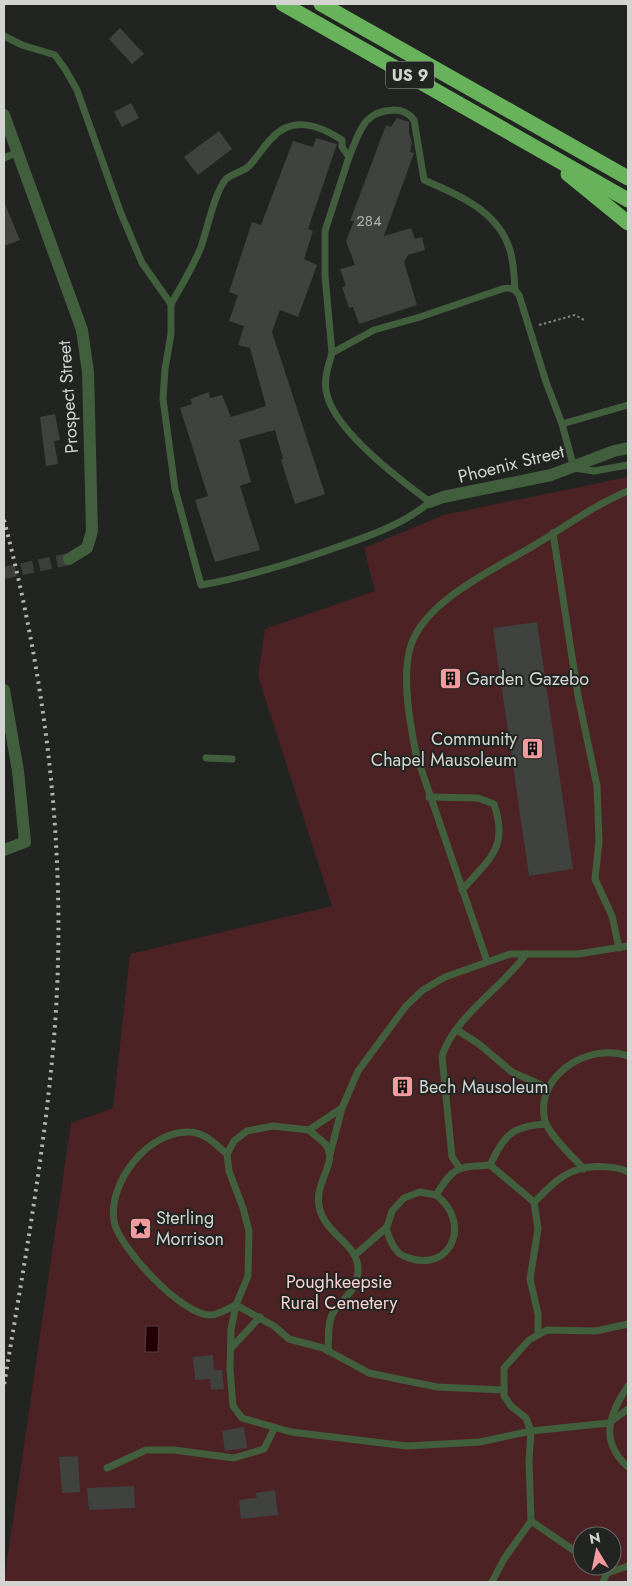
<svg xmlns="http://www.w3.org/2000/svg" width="632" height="1586" font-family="Jost,sans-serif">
<rect width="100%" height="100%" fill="#212421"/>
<!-- green -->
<path fill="#4d2225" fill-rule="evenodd" d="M628 477V1582H4L71 1123 113 1108 130 954 332 906 258 676 265 629 375 591 364 548 444 515ZM582 1536H612V1566H582Z"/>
<!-- water -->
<polygon fill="#230004" stroke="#584042" points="146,1326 159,1326 158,1352 145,1352"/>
<!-- building -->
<g fill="#3f423f">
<polygon points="120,28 144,54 132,64 109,39"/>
<polygon points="131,103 139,118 122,127 114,112"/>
<polygon points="397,118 409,122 409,133 412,143 410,152 414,153 384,236 411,228 415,239 422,237 425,250 408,255 404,262 417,305 359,324 353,307 349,308 342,287 346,286 340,269 355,265 346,241 354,221 350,221 386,125 391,127"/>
<polygon points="219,131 232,149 198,175 184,157"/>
<polygon points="316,138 337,144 308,229 313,231 304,259 317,265 298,317 280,310 272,332 325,494 295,504 281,460 283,459 275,430 239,440 251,482 240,486 260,550 215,562 195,500 208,496 180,408 192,404 190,399 209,392 210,398 222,395 231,417 266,406 250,348 238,345 244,326 229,321 238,295 229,292 252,222 261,225 293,141 313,147"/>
<polygon points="4,202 20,240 4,246"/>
<polygon points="55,414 60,440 54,441 58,464 46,466 40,417"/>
<polygon points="537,622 573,869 529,876 493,628"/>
<circle cx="450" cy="680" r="8"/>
<polygon points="213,1355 214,1370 222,1370 224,1389 211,1390 210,1379 195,1380 193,1357"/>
<polygon points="244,1427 247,1448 225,1451 222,1431"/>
<polygon points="78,1456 80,1492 62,1493 59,1457"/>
<polygon points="134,1486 135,1508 89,1510 87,1488"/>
<polygon points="275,1490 278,1515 241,1519 239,1500 257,1498 256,1493"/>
</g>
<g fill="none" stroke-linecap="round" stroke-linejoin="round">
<!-- minor-tunnel -->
<polyline stroke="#3c3e3c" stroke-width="12" stroke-dasharray="12 6" stroke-linecap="butt" points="4,573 69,559"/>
<!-- path -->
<polyline stroke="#828482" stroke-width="2" stroke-dasharray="2.5 2.5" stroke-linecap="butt" points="539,325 575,315 584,320"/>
<!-- service -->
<g stroke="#425f3d" stroke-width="7">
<path d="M4 36 22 45 55 55 65 69 77 90 120 211 142 263 171 304V334L165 369 163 399 175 489 201 585C244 578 285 565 326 551 363 538 400 527 430 502 400 480 336 431 327 395 323 380 328 367 332 353L374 330 420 317 502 289C510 287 514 288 519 295L546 382 562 424 574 468 594 471 628 465"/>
<path d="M349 157C360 131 363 111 394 110 403 110 409 113 414 120L424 180C457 194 496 210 509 247 514 260 514 276 515 290"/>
<polyline points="4,158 18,152"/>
<path d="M171 304C182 285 193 267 201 247 207 230 215 191 226 179 233 173 243 172 249 166 257 158 263 147 271 139 292 115 319 125 342 140V147L349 157 325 231V276L332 353"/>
<polyline points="562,424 628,405"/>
<polyline points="553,533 578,696 597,786 599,841 595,879 612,916 619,948"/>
<polyline points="206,758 232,759"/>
<path d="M429 797 478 798 494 804C509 848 489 859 462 890"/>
<polyline points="628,946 578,954 510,954 445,977 423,990 406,1006 358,1071 342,1108 309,1130 273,1126 247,1131 234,1141 227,1154 229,1171 243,1208 249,1231 248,1276 236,1305 231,1329 230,1369 233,1406 242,1418 291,1432 407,1446 480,1442 531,1431 609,1423 628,1409"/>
<path d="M487 961 416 754C410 723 401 675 411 645 426 600 495 569 533 546 565 527 594 505 628 491"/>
<polyline points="457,1030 479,1044 512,1072 548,1088"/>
<path d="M309 1130C314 1135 322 1140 326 1145 341 1166 304 1188 325 1221 336 1239 359 1248 358 1271 357 1291 343 1298 333 1313 327 1323 329 1340 328 1351"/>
<path d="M227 1154C216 1145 205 1132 189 1132 148 1131 108 1182 114 1221 118 1247 184 1318 212 1315 219 1314 229 1308 236 1305L274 1326 289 1339 323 1348 369 1373 437 1387 504 1390"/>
<polyline points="330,1154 342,1108"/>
<path d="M490 1165C505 1135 511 1126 546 1124"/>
<path d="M459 1167 452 1157 442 1056C455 1016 502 988 526 954"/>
<path d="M584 1169C574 1158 549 1135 545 1121 534 1076 588 1042 628 1056"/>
<path d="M534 1202C546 1191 559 1176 574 1171 589 1165 615 1165 628 1172"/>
<path d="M386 1228C389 1237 391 1245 398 1252 401 1256 407 1257 412 1259 453 1270 471 1221 436 1195"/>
<path d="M355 1255 387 1227 392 1211 404 1198 420 1192 436 1195C454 1166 457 1167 490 1165L534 1202 538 1229 530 1279 538 1314V1335"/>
<polyline points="231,1348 260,1317"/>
<path d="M628 1386C609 1414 599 1441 628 1467"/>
<polyline points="107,1468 146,1450 174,1450 234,1458 264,1449 274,1429"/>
<polyline points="582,1556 531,1521 529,1461 531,1431 526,1418 511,1406 504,1396 504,1368 529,1340 547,1330 596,1331 628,1324"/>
<polyline points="597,1566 607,1573 628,1566"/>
<polyline points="492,1582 504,1559 531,1521"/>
<polyline points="603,1582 607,1573"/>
</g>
<!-- minor -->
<g stroke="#425f3d" stroke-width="12">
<polyline points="4,115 82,330 88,372 92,531 87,548 69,559"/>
<polyline points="430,502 443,497 551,475 614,451 628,448"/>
<polyline points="4,690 18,771 25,842 4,850"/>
</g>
<!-- motorway -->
<g stroke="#67b25b" stroke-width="15">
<polyline points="283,4 628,200"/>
<polyline points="321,4 628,178"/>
<polyline points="568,174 628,223"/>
</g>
<!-- rail -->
<path stroke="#b4b6b4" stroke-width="4" stroke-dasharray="2.5 5" stroke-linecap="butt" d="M4 520C47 684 67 856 55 1025 46 1146 24 1265 4 1385"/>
</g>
<!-- icons -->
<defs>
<symbol id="building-square" viewBox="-11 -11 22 22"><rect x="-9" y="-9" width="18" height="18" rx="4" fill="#f49b9f" stroke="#212421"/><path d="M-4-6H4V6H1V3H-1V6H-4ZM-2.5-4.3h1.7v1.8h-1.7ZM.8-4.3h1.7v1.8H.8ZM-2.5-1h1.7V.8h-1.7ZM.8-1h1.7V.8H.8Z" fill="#111"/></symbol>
<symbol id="sight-square" viewBox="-11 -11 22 22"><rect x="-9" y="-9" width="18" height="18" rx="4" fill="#f49b9f" stroke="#212421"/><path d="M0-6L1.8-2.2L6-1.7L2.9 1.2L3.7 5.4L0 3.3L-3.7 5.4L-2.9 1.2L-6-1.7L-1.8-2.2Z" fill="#111"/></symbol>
</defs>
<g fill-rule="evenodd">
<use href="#building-square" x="438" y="666" width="25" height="25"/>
<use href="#building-square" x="520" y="736" width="25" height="25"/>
<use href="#building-square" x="390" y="1074" width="25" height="25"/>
<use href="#sight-square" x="128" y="1216" width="25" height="25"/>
</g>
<g text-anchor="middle" stroke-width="4" stroke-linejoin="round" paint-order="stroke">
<!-- number labels -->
<g font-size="15" fill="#aeb0ad">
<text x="369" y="226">284</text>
</g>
<!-- shield labels -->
<rect fill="#212421" stroke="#9e9f9d" stroke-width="1" x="386" y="61.5" width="48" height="27" rx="4"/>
<g font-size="16" font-weight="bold" fill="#d3d4d2">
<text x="410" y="81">US 9</text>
</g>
<!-- street labels -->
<g font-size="18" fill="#d3d4d2" stroke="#212421">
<text transform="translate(68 397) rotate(-94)" y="6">Prospect Street</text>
<text transform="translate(511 464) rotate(-14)" y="6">Phoenix Street</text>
</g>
<!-- poi labels -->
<g font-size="18" fill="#d3d4d2" stroke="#212421" text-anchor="start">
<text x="466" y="685">Garden Gazebo</text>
<text x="517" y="745" text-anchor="end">Community<tspan x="517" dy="21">Chapel Mausoleum</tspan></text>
<text x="419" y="1093">Bech Mausoleum</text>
<text x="156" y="1224">Sterling<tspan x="156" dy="21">Morrison</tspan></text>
</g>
<!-- park labels -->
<g font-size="18" fill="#f8d0d1" stroke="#212421">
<text x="339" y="1288">Poughkeepsie<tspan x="339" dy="21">Rural Cemetery</tspan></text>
</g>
</g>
<!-- border -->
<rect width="632" height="1586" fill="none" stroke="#d3d4d2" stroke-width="10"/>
<!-- north arrow -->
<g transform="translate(597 1551) rotate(350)"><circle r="24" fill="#212421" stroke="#686a68"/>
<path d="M0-4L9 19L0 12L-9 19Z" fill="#f49b9f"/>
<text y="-8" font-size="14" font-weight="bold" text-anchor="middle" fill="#d3d4d2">N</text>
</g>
</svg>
